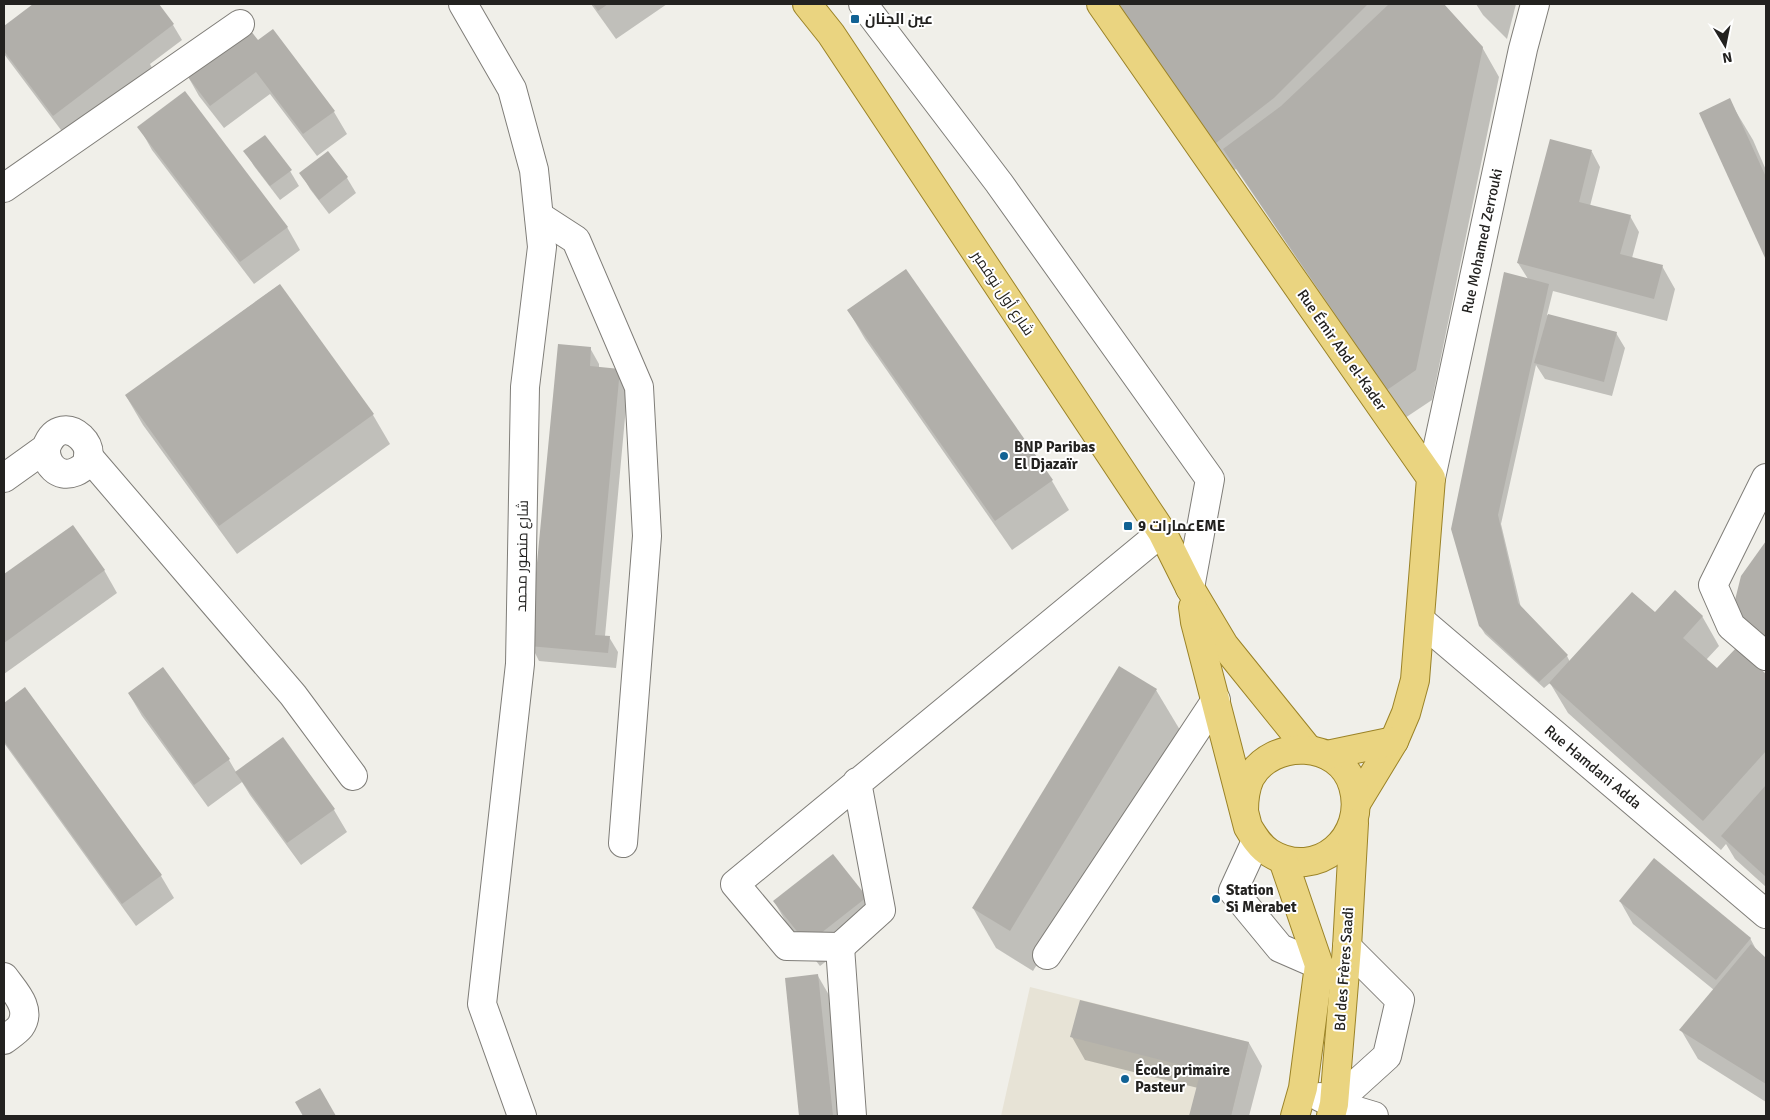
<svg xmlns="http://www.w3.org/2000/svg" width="1770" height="1120" font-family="Signika,Cairo,sans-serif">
<rect width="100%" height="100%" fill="#f0efe9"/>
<!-- built -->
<polygon fill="#e7e3d6" points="1030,987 1249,1042 1231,1116 1001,1116"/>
<!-- shadow -->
<g fill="#0003">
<polygon points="35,4 106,4 109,8 111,7 109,4 157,4 173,25 182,40 150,64 154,72 67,138 4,54 4,27"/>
<polygon points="591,4 667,4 616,39"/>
<polygon points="1114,4 1443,4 1482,47 1499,77 1432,400 1405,418 1236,169 1233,171"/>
<polygon points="1476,4 1516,4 1507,39 1483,15"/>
<polygon points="258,42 334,112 347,134 317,156 270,94 224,128 199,96 186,73"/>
<polygon points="1729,100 1753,140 1766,170 1766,257 1700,113"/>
<polygon points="139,127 287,227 300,250 254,284 152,150"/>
<polygon points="1551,141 1592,152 1600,167 1590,206 1630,216 1639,232 1632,258 1662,266 1675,289 1667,321 1553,291 1547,315 1616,333 1625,348 1612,396 1545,379 1536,365 1501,524 1521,608 1567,656 1570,662 1655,614 1702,616 1719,646 1706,660 1718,670 1737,649 1766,675 1766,887 1735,859 1726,844 1721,850 1568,713 1550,683 1544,688 1485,634 1480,626 1528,279 1518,263"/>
<polygon points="245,151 290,171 299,186 280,200 254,166"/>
<polygon points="328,153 347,178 356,193 329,214 310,189 301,173"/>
<polygon points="905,271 1052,481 1069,510 1012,550 865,339 848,310"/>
<polygon points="279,285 373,415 390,444 237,554 143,425 126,396"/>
<polygon points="590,348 599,364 599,368 620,370 628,385 605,636 609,637 618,652 616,668 539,661 531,645"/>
<polygon points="72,527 104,570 117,593 4,674 4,576"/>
<polygon points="1766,543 1766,655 1742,576"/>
<polygon points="163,669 229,760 236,772 283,739 334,810 347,832 301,865 250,795 242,782 208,807 142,716 129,694"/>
<polygon points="25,689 161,876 174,898 136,926 4,743 4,704"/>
<polygon points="1156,690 1180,730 1033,971 996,948 973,908"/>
<polygon points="866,898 879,921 820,966 787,924 774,901"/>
<polygon points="1620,901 1750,938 1758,953 1766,960 1766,1102 1698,1059 1681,1030 1714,990 1633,924"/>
<polygon points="818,976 841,1016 851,1116 801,1116 786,979"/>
<polygon points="1072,1037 1249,1043 1262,1066 1249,1116 1191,1116 1198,1088 1085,1060"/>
</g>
<!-- building -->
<g fill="#b1afaa">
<polygon points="33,4 159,4 174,24 53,116 4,51 4,26"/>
<polygon points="593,4 608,4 598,11"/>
<polygon points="1117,4 1368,4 1274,98 1216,143"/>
<polygon points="1389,4 1444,4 1483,47 1416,370 1387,390 1223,149 1281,106"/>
<polygon points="247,26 258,40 273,29 335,111 303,134 256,72 210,106 185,73"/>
<polygon points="185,91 288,227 240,262 137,127"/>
<polygon points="1730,98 1766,177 1766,260 1699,113"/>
<polygon points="265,135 292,170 270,186 243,151"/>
<polygon points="1550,139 1592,150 1579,202 1631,215 1620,254 1663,265 1654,299 1517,263"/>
<polygon points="328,151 348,177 319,200 299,173"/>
<polygon points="906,269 1053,480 995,521 847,310"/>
<polygon points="1504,272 1549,284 1498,515 1518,603 1568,655 1539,682 1479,626 1451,529"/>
<polygon points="280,284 374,414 219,526 125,395"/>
<polygon points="1548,314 1617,332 1604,382 1534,363"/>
<polygon points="558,344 591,347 590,366 620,369 595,635 610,636 608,653 529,646"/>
<polygon points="73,525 105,570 4,643 4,574"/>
<polygon points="1766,541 1766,641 1732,612 1741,576"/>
<polygon points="1675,590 1703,616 1683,638 1717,668 1737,647 1766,674 1766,751 1703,821 1549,683 1632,592 1655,612"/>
<polygon points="1119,666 1157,689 1010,931 972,908"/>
<polygon points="163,667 230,759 194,785 128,693"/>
<polygon points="25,687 162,875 122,904 4,741 4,703"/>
<polygon points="283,737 335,809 287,843 235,772"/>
<polygon points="1766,785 1766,877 1721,836"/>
<polygon points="833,854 867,897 807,944 773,901"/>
<polygon points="1654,858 1751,938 1716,980 1619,901"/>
<polygon points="1751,944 1766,958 1766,1084 1679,1030"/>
<polygon points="818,974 833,1116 799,1116 785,978"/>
<polygon points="1080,1000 1249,1042 1231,1116 1189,1116 1201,1070 1070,1037"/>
<polygon points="320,1088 336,1116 303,1116 295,1102"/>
</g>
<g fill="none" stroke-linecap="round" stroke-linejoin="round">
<defs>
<g id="minor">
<polyline points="463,4 512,89 534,170 542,247 525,387 520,664 482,1004 522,1116"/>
<polyline points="863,4 999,183 1210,479 1190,588"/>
<polyline points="4,188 240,24"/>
<polyline points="539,216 576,240 639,387 647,536 623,843"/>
<polyline points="88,456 293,695 353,776"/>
<path d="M4 478 46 448C62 403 113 456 75 472 58 479 45 464 46 448"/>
<polyline points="1431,478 1523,49 1535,4"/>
<polyline points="1766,478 1713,585 1731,626 1766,656"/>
<polyline points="1420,620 1766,914"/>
<polyline points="857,782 881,910 840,947 787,946 735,884 1162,532"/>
<polyline points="1256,841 1233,891 1280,948 1319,965"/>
<polyline points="840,947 852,1116"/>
<polyline points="1047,955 1216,700"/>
<path d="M4 977C14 991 33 1009 20 1027 16 1032 9 1036 4 1040"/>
<polyline points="1320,1097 1334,1104 1374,1116"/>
<polyline points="1334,1104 1387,1056 1400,1000 1347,947"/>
</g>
<g id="major">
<polyline points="807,4 831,34 1150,514 1162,532 1190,588 1224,645 1308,749"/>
<polyline points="1101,4 1431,478 1415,680 1406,713 1394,741 1357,802"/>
<path d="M1193 607 1195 622 1248 827C1254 837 1260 847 1270 853 1317 882 1368 837 1353 786 1340 740 1272 738 1250 778 1245 789 1244 800 1244 811"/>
<polyline points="1327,755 1394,741"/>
<polyline points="1283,860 1319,965 1303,1088 1295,1116"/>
<polyline points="1331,1116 1334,1104 1347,947 1354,823"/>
</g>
</defs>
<!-- minor casing -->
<use href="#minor" stroke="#7f7d78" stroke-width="30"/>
<!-- major casing -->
<use href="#major" stroke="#9b8327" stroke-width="30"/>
<!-- minor -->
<use href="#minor" stroke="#fff" stroke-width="28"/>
<!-- major -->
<use href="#major" stroke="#ead480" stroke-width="28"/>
</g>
<!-- markers -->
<g fill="#116294" stroke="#fff" stroke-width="2">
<rect x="850" y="14" width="10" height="10" rx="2.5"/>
<circle cx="1004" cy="456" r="5"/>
<rect x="1123" y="521" width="10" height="10" rx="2.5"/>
<circle cx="1216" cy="899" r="5"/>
<circle cx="1125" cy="1079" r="5"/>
</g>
<g text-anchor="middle" stroke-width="4" stroke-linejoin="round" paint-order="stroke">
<!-- poi labels -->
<g font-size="15" font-weight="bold" fill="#232220" stroke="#fff" text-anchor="start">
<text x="865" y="24">عين الجنان</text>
<text x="1014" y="452">BNP Paribas<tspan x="1014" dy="17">El Djazaïr</tspan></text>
<text x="1138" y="531">عمارات 9EME</text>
<text x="1226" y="895">Station<tspan x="1226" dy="17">Si Merabet</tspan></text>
<text x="1135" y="1075">École primaire<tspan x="1135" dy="17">Pasteur</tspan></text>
</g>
<!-- street labels -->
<g font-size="15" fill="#232220" stroke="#fff">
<text transform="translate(1482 241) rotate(-78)" y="5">Rue Mohamed Zerrouki</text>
<text transform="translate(1003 293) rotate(56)" y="5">شارع أول نوفمبر</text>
<text transform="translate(1342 350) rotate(55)" y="5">Rue Émir Abd el-Kader</text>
<text transform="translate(522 556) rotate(-89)" y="5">شارع منصور محمد</text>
<text transform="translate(1593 767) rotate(40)" y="5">Rue Hamdani Adda</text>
<text transform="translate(1344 969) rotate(-86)" y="5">Bd des Frères Saadi</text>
</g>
</g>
<!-- border -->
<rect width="1770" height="1120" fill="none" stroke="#232220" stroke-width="10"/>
<!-- north arrow -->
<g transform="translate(1725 45) rotate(170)" stroke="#ffffff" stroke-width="4" paint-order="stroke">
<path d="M0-4L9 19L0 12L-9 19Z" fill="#232220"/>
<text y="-8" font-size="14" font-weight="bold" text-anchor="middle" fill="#232220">N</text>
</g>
</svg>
